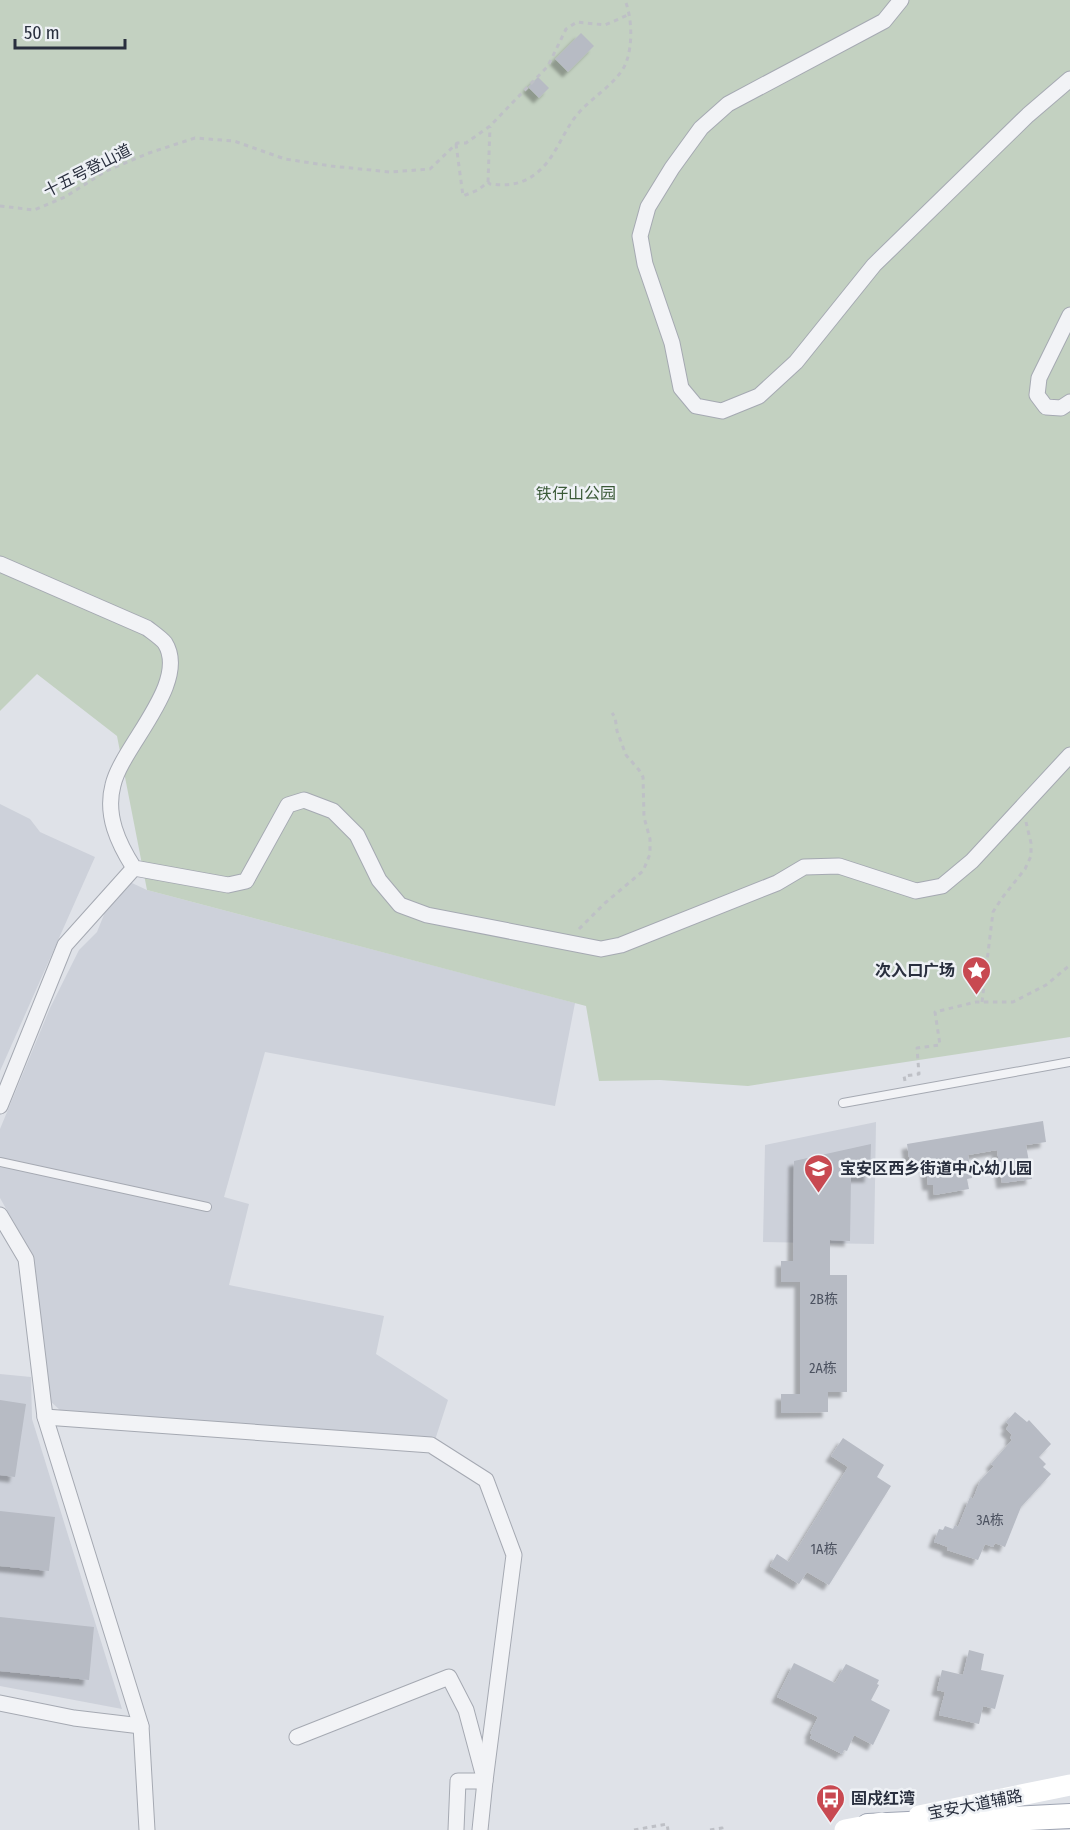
<svg xmlns="http://www.w3.org/2000/svg" width="1070" height="1830" font-family="'Fira Sans Condensed','Noto Sans SC',sans-serif">
<defs>
<filter id="shadow"><feDropShadow dx="-5.5" dy="5.5" stdDeviation="1.5" flood-color="#0004"/></filter>
</defs>
<rect width="100%" height="100%" fill="#dfe2e8"/>
<!-- built -->
<g fill="#cdd1da">
<polygon points="0,804 30,819 40,832 95,857 0,1071"/>
<polygon points="119,877 147,890 575,1003 555,1106 265,1052 224,1197 249,1204 229,1285 384,1316 376,1354 448,1400 435,1440 60,1410 50,1401 33,1256 0,1198 0,1129 50,1008 79,950 97,932"/>
<polygon points="876,1122 874,1244 763,1242 765,1145"/>
<polygon points="0,1374 31,1377 32,1419 122,1709 0,1686"/>
</g>
<!-- green -->
<polygon fill="#c3d1c1" points="0,0 1070,0 1070,1037 748,1086 660,1080 599,1081 586,1006 147,890 117,736 37,674 0,711"/>
<!-- building -->
<g fill="#b7bbc4" filter="url(#shadow)">
<polygon points="581,33 594,46 568,72 555,59"/>
<polygon points="538,77 549,88 539,98 528,87"/>
<polygon points="1043,1121 1046,1142 1026,1145 1032,1179 1002,1183 997,1150 968,1155 972,1178 967,1179 969,1189 934,1195 933,1185 928,1185 925,1162 910,1164 907,1144"/>
<polygon points="871,1144 870,1177 851,1177 850,1241 830,1240 830,1275 847,1275 847,1392 828,1392 828,1412 781,1413 781,1394 800,1394 800,1282 781,1282 781,1261 793,1261 794,1161"/>
<polygon points="0,1400 26,1404 15,1477 0,1475"/>
<polygon points="1015,1412 1027,1422 1029,1420 1051,1444 1039,1457 1046,1464 1043,1467 1051,1474 1021,1507 1005,1547 995,1543 993,1547 985,1544 978,1560 947,1550 948,1547 934,1542 939,1529 943,1530 945,1526 953,1529 955,1525 958,1527 970,1497 973,1499 980,1481 994,1466 991,1464 1012,1440 1010,1438 1012,1435 1006,1429 1009,1425 1006,1422"/>
<polygon points="843,1438 884,1465 877,1477 891,1486 829,1585 807,1572 799,1584 770,1566 777,1554 789,1562 848,1467 831,1456"/>
<polygon points="0,1511 55,1517 49,1571 0,1566"/>
<polygon points="0,1617 94,1627 89,1680 0,1671"/>
<polygon points="969,1650 984,1654 981,1670 1004,1675 995,1709 983,1706 979,1724 939,1715 945,1692 937,1690 942,1670 963,1675"/>
<polygon points="794,1663 835,1683 846,1664 879,1680 877,1684 879,1685 871,1700 890,1710 873,1745 854,1735 847,1751 844,1750 842,1754 810,1738 812,1734 810,1733 818,1717 777,1697"/>
</g>
<g fill="none" stroke-linecap="round" stroke-linejoin="round">
<defs>
<g id="service">
<polyline points="843,1103 1070,1062"/>
<polyline points="0,1162 207,1207"/>
</g>
<g id="minor">
<polyline points="901,0 884,21 728,104 701,128 672,168 648,207 640,236 645,264 672,343 681,388 696,406 722,411 759,396 796,362 874,265 1028,115 1070,79"/>
<polyline points="1070,315 1039,378 1037,395 1046,407 1061,408 1070,402"/>
<path d="M0 564 147 628C152 632 161 638 165 643 190 683 122 746 113 785 105 815 118 843 134 868L228 885 246 881 288 805 304 800 333 811 357 835 379 880 400 905 427 915 601 949 621 945 777 883 804 867 839 866 916 891 942 886 972 861 1070 755"/>
<polyline points="0,1106 65,945 134,868"/>
<polyline points="0,1215 26,1259 45,1417 141,1726 147,1830"/>
<polyline points="45,1417 431,1445 486,1480 514,1555 485,1781 458,1781 456,1830"/>
<polyline points="0,1703 74,1718 141,1726"/>
<polyline points="297,1737 449,1677 466,1710 485,1781 480,1830"/>
</g>
<polyline id="primary" points="868,1826 1070,1816"/>
</defs>
<!-- service casing -->
<use href="#service" stroke="#a5a9b2" stroke-width="10"/>
<!-- minor casing -->
<use href="#minor" stroke="#a5a9b2" stroke-width="17"/>
<!-- primary casing -->
<use href="#primary" stroke="#9fa5b3" stroke-width="26"/>
<!-- path -->
<g stroke="#bec0c6" stroke-width="3" stroke-dasharray="4.5 4.5" stroke-linecap="butt">
<path d="M456 144 463 196 478 190 488 182 490 184C505 186 521 185 534 175 555 160 561 135 576 116 590 98 617 84 626 63 633 44 632 18 625 0"/>
<polyline points="488,182 490,127"/>
<polyline points="0,206 34,210 65,197 106,171 149,153 195,138 234,141 285,159 331,166 390,172 430,169 457,143 466,143 490,126 548,66 566,29 577,22 605,25 630,14"/>
<polyline points="579,929 605,903 643,871 650,854 650,839 644,817 643,777 639,770 626,755 617,731 615,717 612,713"/>
<polyline points="982,1002 993,912 1002,898 1025,869 1031,856 1031,843 1026,822"/>
<polyline points="905,1081 904,1076 919,1074 917,1048 940,1045 935,1012 976,1002 1013,1002 1046,985 1070,965"/>
<polyline points="634,1830 667,1824 668,1830"/>
<polyline points="710,1830 722,1828 722,1830"/>
</g>
<!-- service -->
<use href="#service" stroke="#f2f3f6" stroke-width="8"/>
<!-- minor -->
<use href="#minor" stroke="#f2f3f6" stroke-width="15"/>
<!-- secondary -->
<g stroke="#fff" stroke-width="21">
<polyline points="919,1816 1070,1785"/>
<polyline points="845,1830 882,1823"/>
</g>
<!-- primary -->
<use href="#primary" stroke="#fff" stroke-width="24"/>
</g>
<!-- icons -->
<defs>
<symbol id="sight-pin" viewBox="-11 -11 22 30"><path d="M0 17L-7.5 6A9.5 9.5 0 1 1 7.5 6Z" fill="#c84951" stroke="#eef1f5"/><path d="M0-6L1.8-2.2L6-1.7L2.9 1.2L3.7 5.4L0 3.3L-3.7 5.4L-2.9 1.2L-6-1.7L-1.8-2.2Z" fill="#fff"/></symbol>
<symbol id="school-pin" viewBox="-11 -11 22 30"><path d="M0 17L-7.5 6A9.5 9.5 0 1 1 7.5 6Z" fill="#c84951" stroke="#eef1f5"/><path d="M0-5L7-2L0 1L-7-2ZM-4 1L0 2.5L4 1V4Q0 6-4 4Z" fill="#fff"/></symbol>
<symbol id="bus-pin" viewBox="-11 -11 22 30"><path d="M0 17L-7.5 6A9.5 9.5 0 1 1 7.5 6Z" fill="#c84951" stroke="#eef1f5"/><path d="M-5-6H5V4H4V6H2V4H-2V6H-4V4H-5ZM-3.5-4V0h7V-4ZM-3.5 1.2v1.5H-2V1.2ZM2 1.2v1.5H3.5V1.2Z" fill="#fff"/></symbol>
</defs>
<g fill-rule="evenodd">
<use href="#sight-pin" x="960" y="954" width="33" height="45"/>
<use href="#school-pin" x="802" y="1152" width="33" height="45"/>
<use href="#bus-pin" x="814" y="1782" width="33" height="45"/>
</g>
<g text-anchor="middle" stroke-width="5" stroke-linejoin="round" paint-order="stroke">
<!-- number labels -->
<g font-size="14" fill="#4c5260">
<text x="824" y="1304">2B栋</text>
<text x="823" y="1373">2A栋</text>
<text x="990" y="1525">3A栋</text>
<text x="824" y="1554">1A栋</text>
</g>
<!-- street labels -->
<g font-size="16" fill="#292f3e" stroke="#eef1f5">
<text transform="translate(87 170) rotate(-27)" y="6">十五号登山道</text>
<text transform="translate(975 1804) rotate(-11)" y="6">宝安大道辅路</text>
</g>
<!-- park labels -->
<g font-size="16" fill="#3a5937" stroke="#eef1f5">
<text x="576" y="499">铁仔山公园</text>
</g>
<!-- poi labels -->
<g font-size="16" font-weight="bold" fill="#292f3e" stroke="#eef1f5" text-anchor="start">
<text x="955" y="976" text-anchor="end">次入口广场</text>
<text x="840" y="1174">宝安区西乡街道中心幼儿园</text>
<text x="851" y="1804">固戍红湾</text>
</g>
</g>
<!-- scale -->
<path d="M15 39v9h110v-9" fill="none" stroke="#292f3e" stroke-width="3"/>
<text x="24" y="39" font-size="18" fill="#292f3e" stroke="#eef1f5" stroke-width="4.5" paint-order="stroke">50 m</text>
</svg>
